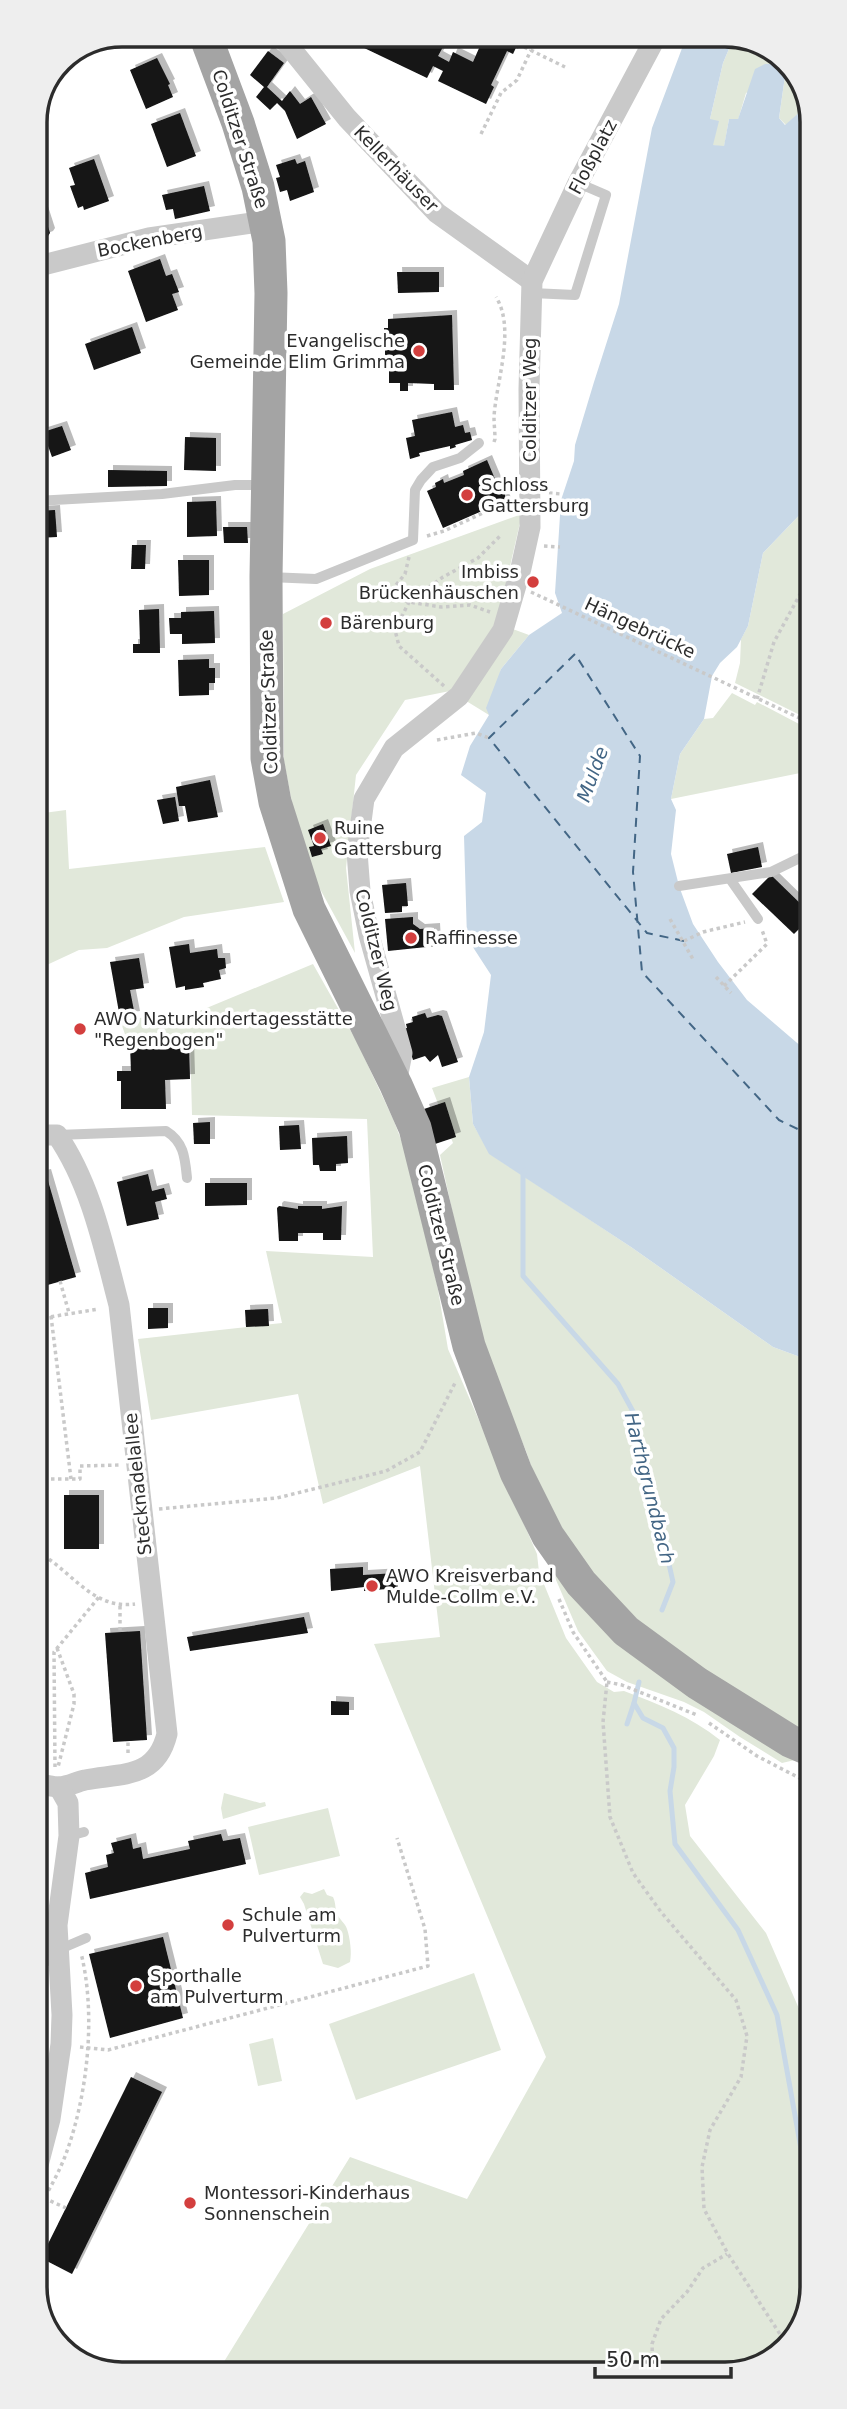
<svg xmlns="http://www.w3.org/2000/svg" width="847" height="2409" font-family="'DejaVu Sans',sans-serif">
<defs>
<filter id="shadow"><feDropShadow dx="5" dy="-5" stdDeviation="0" flood-color="#0004"/></filter>
</defs>
<rect width="100%" height="100%" fill="#fff"/>
<!-- green -->
<g fill="#e1e8da">
<polygon points="734,37 782,56 809,100 809,104 786,125 779,118 785,76 746,93 738,120 729,119 724,147 712,145 710,119 723,63"/>
<polygon points="810,504 810,711 804,717 735,683 740,663 741,639 748,626 763,553"/>
<polygon points="522,514 497,623 529,635 501,669 489,715 450,691 405,700 356,775 346,868 355,953 314,878 294,813 284,761 283,614 370,569"/>
<polygon points="732,693 755,705 757,702 801,725 800,732 810,737 810,771 671,799 680,754 704,719 713,718"/>
<polygon points="66,810 69,869 265,847 284,902 184,917 107,948 79,950 36,970 36,814"/>
<path d="M313 964 357 1042 394 1121 403 1145 437 1284 448 1349 537 1554 539 1572 566 1638 597 1682 614 1692 624 1691C659 1704 691 1717 720 1740L714 1756 685 1805 690 1836 766 1933 800 2011 812 2027V2287L794 2340 747 2371 217 2373 350 2157 467 2199 546 2057 374 1644 440 1637 420 1466 323 1504 298 1394 151 1420 138 1339 282 1323 266 1251 373 1257 367 1119 192 1115 190 1039 127 1040 120 1020 197 1012Z"/>
<polygon points="469,1077 473,1124 490,1154 631,1247 773,1347 811,1361 811,1741 664,1644 593,1578 540,1492 526,1451 491,1367 473,1306 440,1155 453,1143 432,1088"/>
<polygon points="552,1564 799,1759 782,1763 740,1737 704,1712 684,1702 627,1682 607,1671 578,1631 553,1573"/>
<polygon points="224,1793 260,1803 265,1802 266,1806 223,1819 221,1808"/>
<polygon points="328,1808 340,1856 259,1875 248,1827"/>
<path d="M324 1889 327 1895 333 1897C336 1903 335 1909 337 1914 339 1919 345 1923 347 1929 350 1938 352 1952 350 1962L338 1968 323 1964 304 1904 300 1897 304 1892 312 1894Z"/>
<polygon points="474,1973 501,2050 356,2100 329,2024"/>
<polygon points="273,2038 282,2081 258,2086 249,2044"/>
</g>
<!-- water -->
<polygon fill="#c8d8e7" points="687,35 734,37 723,63 710,119 719,121 713,145 724,146 729,119 738,119 755,69 765,64 777,64 785,76 779,118 785,125 809,104 810,504 763,553 748,626 737,647 720,663 712,676 704,719 680,754 671,799 676,810 671,854 679,886 693,924 718,962 747,1000 810,1054 811,1361 773,1347 631,1247 489,1154 473,1124 469,1077 484,1032 491,975 467,938 464,836 482,822 486,793 461,775 470,746 489,715 486,708 501,669 529,635 562,613 555,593 561,500 574,461 575,445 594,382 619,304 652,128"/>
<g fill="none" stroke-linecap="round" stroke-linejoin="round">
<!-- stream -->
<g stroke="#c8d8e7" stroke-width="5">
<polyline points="525,1170 523,1175 523,1276 618,1384 636,1417 673,1582 662,1610"/>
<polyline points="639,1682 634,1703 643,1718 663,1728 674,1748 674,1767 670,1791 675,1844 738,1930 777,2015 812,2210"/>
<polyline points="627,1724 634,1703"/>
</g>
<!-- ferry -->
<polyline stroke="#436685" stroke-width="2" stroke-dasharray="9 7" stroke-linecap="butt" points="684,941 647,933 489,738 575,654 640,756 633,872 642,972 779,1120 810,1135"/>
</g>
<!-- building -->
<g fill="#131313" filter="url(#shadow)">
<polygon points="337,35 418,35 443,47 438,56 449,62 453,52 473,62 483,39 475,35 522,35 513,54 507,51 491,85 494,87 486,104 438,81 443,71 433,66 427,78"/>
<polygon points="268,51 284,63 267,87 282,101 290,91 300,104 311,97 326,124 297,139 285,111 277,103 270,110 256,97 264,87 250,75"/>
<polygon points="157,58 170,84 168,85 173,97 146,109 130,70"/>
<polygon points="180,113 196,156 167,167 151,124"/>
<polygon points="94,159 109,201 84,210 83,206 78,208 70,186 75,185 69,168"/>
<polygon points="295,159 297,164 305,161 314,192 290,201 287,190 280,192 276,178 280,177 276,165"/>
<polygon points="204,186 210,211 175,219 173,209 166,210 162,195"/>
<polygon points="41,205 50,233 48,236 35,241 35,207"/>
<polygon points="160,259 166,276 172,274 179,292 172,294 178,310 146,322 128,271"/>
<polygon points="397,272 439,272 439,292 398,293"/>
<polygon points="452,315 454,390 434,390 434,384 408,383 408,391 400,391 400,383 389,383 389,366 385,366 385,336 388,336 388,331 384,331 384,328 388,328 388,319"/>
<polygon points="132,327 141,353 94,370 85,344"/>
<polygon points="452,412 455,427 463,425 465,433 470,432 472,440 455,445 456,447 450,449 450,446 419,453 420,456 410,459 406,438 415,436 412,420"/>
<polygon points="62,426 71,450 52,457 43,432"/>
<polygon points="185,437 216,438 216,471 184,470"/>
<polygon points="487,460 500,491 505,494 505,501 443,528 427,491 436,487 435,483 443,479 444,483 464,475 463,471"/>
<polygon points="108,470 167,471 167,486 108,487"/>
<polygon points="216,501 217,536 187,537 187,502"/>
<polygon points="55,510 57,537 36,538 36,511"/>
<polygon points="223,527 247,527 248,543 224,543"/>
<polygon points="132,545 146,545 145,569 131,569"/>
<polygon points="178,560 209,560 209,595 179,596"/>
<polygon points="159,609 160,653 133,653 133,644 140,644 139,610"/>
<polygon points="214,611 215,643 182,644 182,634 170,634 169,618 181,618 181,612"/>
<polygon points="209,659 209,668 215,668 215,683 209,683 209,695 179,696 178,660"/>
<polygon points="210,780 218,817 188,822 185,806 179,806 176,787"/>
<polygon points="175,797 179,821 163,824 157,800"/>
<polygon points="323,824 331,846 321,849 323,854 312,857 309,847 314,846 308,830"/>
<polygon points="758,847 762,867 731,873 727,854"/>
<polygon points="771,875 810,913 810,918 794,934 752,894"/>
<polygon points="406,883 408,906 402,906 402,912 385,913 382,885"/>
<polygon points="413,917 413,924 420,929 435,928 436,946 388,951 385,919"/>
<polygon points="189,944 190,953 217,949 218,958 225,958 226,968 219,970 221,979 203,983 204,987 185,990 185,986 176,988 169,947"/>
<polygon points="139,958 144,988 130,990 135,1016 120,1018 110,962"/>
<polygon points="425,1013 427,1018 438,1015 442,1016 458,1062 442,1067 438,1055 430,1062 425,1056 413,1060 403,1029 407,1028 406,1024 413,1022 412,1017"/>
<polygon points="189,1045 190,1079 165,1080 166,1109 121,1109 121,1081 117,1081 117,1071 131,1071 130,1046"/>
<polygon points="445,1102 456,1137 435,1144 424,1109"/>
<polygon points="210,1122 210,1144 194,1144 193,1123"/>
<polygon points="299,1125 301,1149 280,1150 279,1126"/>
<polygon points="347,1136 348,1163 336,1164 336,1171 320,1171 319,1165 313,1165 312,1138"/>
<polygon points="46,1174 76,1277 44,1286 37,1263 36,1176"/>
<polygon points="148,1174 152,1191 164,1188 167,1199 155,1202 159,1219 127,1226 117,1182"/>
<polygon points="205,1183 247,1183 247,1205 205,1206"/>
<polygon points="279,1206 298,1209 298,1206 322,1206 322,1209 342,1206 341,1240 323,1240 323,1233 298,1233 298,1241 279,1241 277,1208"/>
<polygon points="148,1308 168,1308 168,1328 148,1329"/>
<polygon points="268,1309 269,1326 246,1327 245,1310"/>
<rect x="37" y="1376" width="5" height="53"/>
<rect x="64" y="1495" width="35" height="54"/>
<polygon points="363,1567 363,1575 397,1573 398,1588 364,1591 364,1587 331,1591 330,1569"/>
<polygon points="304,1617 308,1633 190,1651 187,1637"/>
<polygon points="140,1631 147,1740 113,1742 105,1633"/>
<polygon points="331,1701 349,1702 349,1715 331,1715"/>
<polygon points="221,1834 223,1841 240,1838 246,1864 90,1899 85,1873 108,1867 106,1855 114,1853 111,1843 131,1838 133,1849 141,1847 143,1859 190,1849 188,1841"/>
<polygon points="163,1937 183,2018 110,2038 89,1954"/>
<polygon points="131,2077 162,2092 72,2274 41,2258"/>
</g>
<g fill="none" stroke-linecap="round" stroke-linejoin="round">
<!-- path -->
<g stroke="#c9c9c9" stroke-width="3.5" stroke-dasharray="3.5 3.5" stroke-linecap="butt">
<polyline points="518,44 565,67"/>
<polyline points="481,134 501,93 517,80 531,50"/>
<path d="M494 442 495 439C495 432 494 424 494 417 496 382 516 329 496 297"/>
<polyline points="549,493 561,494"/>
<polyline points="427,536 444,531 509,501 509,494 503,484 498,487"/>
<polyline points="544,546 560,547"/>
<polyline points="409,557 405,574 392,590 395,597 409,602 441,607 470,605 490,612"/>
<polyline points="531,592 810,723"/>
<polyline points="444,686 399,646 395,630 409,602 443,577 478,558 500,536"/>
<polyline points="757,699 774,642 810,576"/>
<polyline points="437,740 476,733 489,738"/>
<polyline points="670,919 694,961"/>
<polyline points="684,941 703,932 745,922"/>
<polyline points="716,977 731,993"/>
<polyline points="724,986 767,944 762,930"/>
<polyline points="60,1281 69,1313"/>
<polyline points="37,1299 43,1317"/>
<polyline points="51,1316 71,1479"/>
<polyline points="37,1319 99,1309"/>
<polyline points="37,1479 80,1479 80,1466 120,1465"/>
<polyline points="159,1509 277,1498 386,1471 420,1452 456,1381"/>
<path d="M37 1552C71 1569 91 1610 135 1604"/>
<polyline points="559,1599 573,1632 607,1682 603,1722 610,1817 633,1873 661,1912 736,2000 747,2036 741,2077 710,2130 702,2167 704,2209 728,2254 787,2345"/>
<polyline points="120,1606 120,1632"/>
<polyline points="57,1648 74,1694 74,1704 58,1767"/>
<polyline points="607,1682 622,1685 697,1715"/>
<polyline points="709,1723 757,1756 811,1784"/>
<polyline points="128,1753 128,1741"/>
<polyline points="55,1767 54,1652 99,1597"/>
<polyline points="80,2047 108,2050 428,1966 425,1929 397,1838"/>
<polyline points="44,2198 66,2208"/>
<path d="M38 2209C49 2190 60 2171 67 2151 88 2092 96 2013 81 1953"/>
<polyline points="653,2372 652,2344 661,2319 687,2292 703,2268 727,2254"/>
</g>
<!-- service -->
<g stroke="#c9c9c9" stroke-width="10">
<polyline points="532,293 575,295 606,195 578,183"/>
<polyline points="36,501 162,494 235,485 265,485"/>
<polyline points="269,577 316,579 413,540 415,490 421,480 433,467 460,458 479,443"/>
<polyline points="730,879 758,919"/>
<polyline points="679,886 771,872 810,853"/>
<path d="M57 1135 166 1131C184 1142 185 1158 187 1178"/>
<polyline points="69,1836 84,1832"/>
<polyline points="58,1950 86,1938"/>
<polyline points="37,1967 58,1954"/>
</g>
<!-- minor -->
<g stroke="#c9c9c9" stroke-width="21">
<polyline points="280,35 347,118 437,213 532,281"/>
<polyline points="35,267 149,238 266,221"/>
<polyline points="396,1084 402,1053 369,935 360,891 357,852 364,799 394,748 459,696 503,630 521,568 530,527 529,389 532,281 578,183 657,35"/>
<path d="M36 1135H57C91 1184 104 1248 119 1305L167 1734C156 1779 122 1773 85 1780 76 1782 67 1787 59 1787 52 1787 44 1784 37 1784"/>
<polyline points="38,2165 50,2119 61,2044 62,2015 57,1925 69,1836 68,1803 59,1787"/>
</g>
<!-- primary -->
<polyline stroke="#a4a4a4" stroke-width="33" points="205,35 238,123 258,187 269,241 271,293 266,577 267,758 275,802 309,909 396,1085 415,1128 469,1346 516,1472 548,1536 581,1583 626,1631 697,1683 790,1741 811,1750"/>
</g>
<!-- markers -->
<g fill="#d33f3e" stroke="#fff" stroke-width="2.5">
<circle cx="419" cy="351" r="7"/>
<circle cx="467" cy="495" r="7"/>
<circle cx="533" cy="582" r="7"/>
<circle cx="326" cy="623" r="7"/>
<circle cx="320" cy="838" r="7"/>
<circle cx="411" cy="938" r="7"/>
<circle cx="80" cy="1029" r="7"/>
<circle cx="372" cy="1586" r="7"/>
<circle cx="228" cy="1925" r="7"/>
<circle cx="136" cy="1986" r="7"/>
<circle cx="190" cy="2203" r="7"/>
</g>
<g text-anchor="middle" stroke-width="7" stroke-linejoin="round" paint-order="stroke">
<!-- street labels -->
<g font-size="18" fill="#2c2c2c" stroke="#fff">
<text transform="translate(240 139) rotate(72)" y="6">Colditzer Straße</text>
<text transform="translate(593 157) rotate(-62)" y="6">Floßplatz</text>
<text transform="translate(396 169) rotate(46)" y="6">Kellerhäuser</text>
<text transform="translate(150 241) rotate(-11)" y="6">Bockenberg</text>
<text transform="translate(530 400) rotate(-90)" y="6">Colditzer Weg</text>
<text transform="translate(640 628) rotate(25)" y="6">Hängebrücke</text>
<text transform="translate(269 702) rotate(-92)" y="6">Colditzer Straße</text>
<text transform="translate(376 950) rotate(76)" y="6">Colditzer Weg</text>
<text transform="translate(441 1235) rotate(76)" y="6">Colditzer Straße</text>
<text transform="translate(138 1484) rotate(-96)" y="6">Stecknadelallee</text>
</g>
<!-- poi labels -->
<g font-size="18" fill="#2c2c2c" stroke="#fff" text-anchor="start">
<text x="405" y="347" text-anchor="end">Evangelische<tspan x="405" dy="21">Gemeinde Elim Grimma</tspan></text>
<text x="481" y="491">Schloss<tspan x="481" dy="21">Gattersburg</tspan></text>
<text x="519" y="578" text-anchor="end">Imbiss<tspan x="519" dy="21">Brückenhäuschen</tspan></text>
<text x="340" y="629">Bärenburg</text>
<text x="334" y="834">Ruine<tspan x="334" dy="21">Gattersburg</tspan></text>
<text x="425" y="944">Raffinesse</text>
<text x="94" y="1025">AWO Naturkindertagesstätte<tspan x="94" dy="21">"Regenbogen"</tspan></text>
<text x="386" y="1582">AWO Kreisverband<tspan x="386" dy="21">Mulde-Collm e.V.</tspan></text>
<text x="242" y="1921">Schule am<tspan x="242" dy="21">Pulverturm</tspan></text>
<text x="150" y="1982">Sporthalle<tspan x="150" dy="21">am Pulverturm</tspan></text>
<text x="204" y="2199">Montessori-Kinderhaus<tspan x="204" dy="21">Sonnenschein</tspan></text>
</g>
<!-- water labels -->
<g font-size="19" font-style="italic" fill="#436685" stroke="#fff">
<text transform="translate(592 774) rotate(-70)" y="7">Mulde</text>
<text transform="translate(650 1488) rotate(76)" y="7">Harthgrundbach</text>
</g>
</g>
<!-- crop -->
<path d="M0 0H847V2409H0ZM122 47H725A75 75 0 0 1 800 122V2287A75 75 0 0 1 725 2362H122A75 75 0 0 1 47 2287V122A75 75 0 0 1 122 47Z" fill="#eee" fill-rule="evenodd"/>
<path fill="none" stroke="#2c2c2c" stroke-width="3.5" d="M122 47H725A75 75 0 0 1 800 122V2287A75 75 0 0 1 725 2362H122A75 75 0 0 1 47 2287V122A75 75 0 0 1 122 47Z"/>
<!-- scale -->
<path d="M595 2367v10h136v-10" fill="none" stroke="#2c2c2c" stroke-width="3.5"/>
<text x="606" y="2367" font-size="21" fill="#2c2c2c" stroke="#ffffff" stroke-width="5" paint-order="stroke">50 m</text>
</svg>
